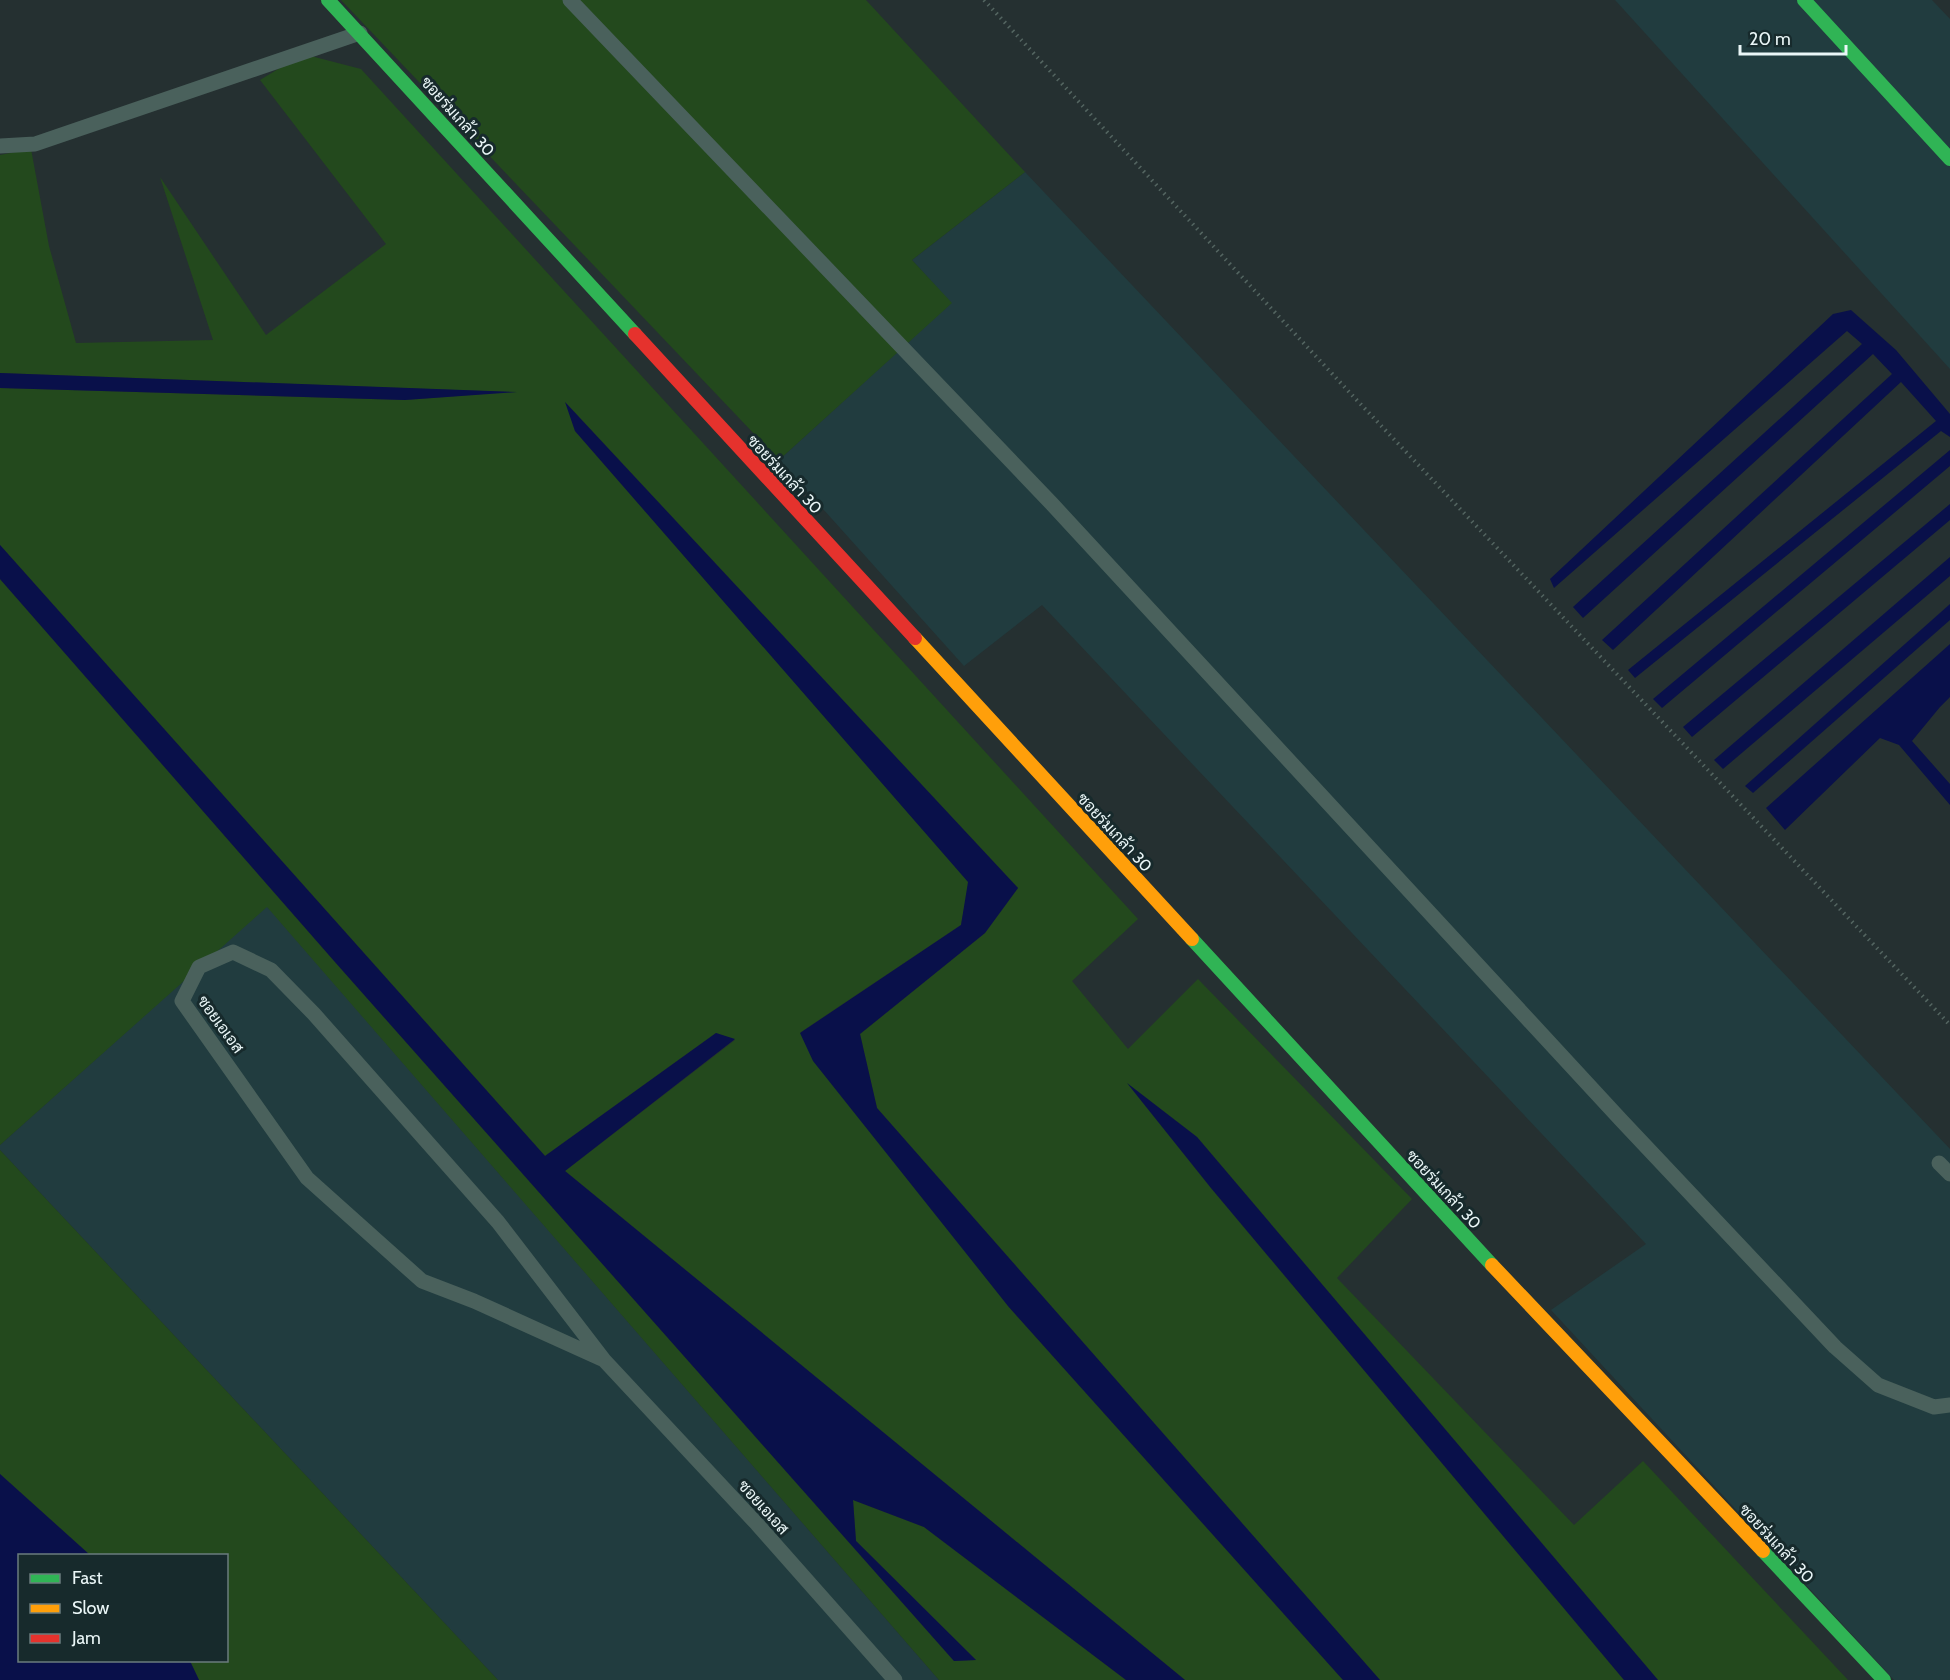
<svg xmlns="http://www.w3.org/2000/svg" width="1950" height="1680" font-family="Cabin,Sarabun,sans-serif">
<rect width="100%" height="100%" fill="#253031"/>
<!-- built -->
<g fill="#213c3f">
<polygon points="1615,0 1932,0 1950,19 1950,369"/>
<polygon points="1025,172 1950,1149 1950,1680 1894,1680 1551,1310 1646,1244 1042,605 964,666 779,460 951,303 912,260"/>
<polygon points="267,906 939,1680 498,1680 0,1150 0,1145"/>
</g>
<!-- green -->
<g fill="#23491d">
<polygon points="341,0 866,0 1025,172 912,260 952,303 779,460"/>
<polygon points="303,54 361,69 1138,919 1072,981 1128,1049 1198,979 1412,1199 1337,1278 1574,1525 1643,1461 1848,1680 1658,1680 1197,1137 1129,1085 1211,1188 1624,1680 1380,1680 877,1108 860,1034 985,933 1018,888 566,403 575,431 969,882 961,925 801,1032 1008,1306 1343,1680 1185,1680 565,1171 735,1040 716,1033 545,1156 0,545 0,388 405,400 509,392 0,373 0,155 31,149 49,246 76,343 213,340 160,177 266,335 386,244 260,80"/>
<polygon points="0,579 335,962 954,1661 976,1660 856,1541 853,1500 924,1527 1126,1680 939,1680 267,907 0,1145"/>
<polygon points="0,1150 498,1680 199,1680 190,1661 226,1660 226,1556 90,1555 0,1474"/>
</g>
<!-- water -->
<g fill="#09104a">
<polygon points="1851,310 1896,350 1950,414 1950,437 1941,431 1635,678 1628,670 1936,421 1901,382 1613,650 1602,640 1892,374 1873,354 1583,618 1573,607 1862,344 1847,331 1554,588 1550,579 1833,314"/>
<polygon points="0,373 517,392 405,400 0,388"/>
<polygon points="565,402 1018,888 985,933 860,1034 877,1108 1380,1680 1343,1680 1008,1306 813,1061 800,1033 961,925 968,882 575,431"/>
<polygon points="1950,450 1950,466 1662,708 1653,699"/>
<polygon points="1950,504 1950,520 1692,737 1683,727"/>
<polygon points="0,545 545,1156 716,1033 735,1039 565,1171 1185,1680 1126,1680 924,1527 853,1500 856,1541 976,1660 954,1661 335,962 0,579"/>
<polygon points="1950,557 1950,576 1723,769 1714,760"/>
<polygon points="1950,604 1950,620 1753,793 1745,786"/>
<polygon points="1950,644 1950,697 1940,707 1912,741 1950,784 1950,805 1899,745 1880,738 1785,830 1766,808"/>
<polygon points="1127,1083 1197,1137 1658,1680 1624,1680 1211,1188"/>
<polygon points="0,1474 90,1555 20,1556 20,1660 190,1661 199,1680 0,1680"/>
</g>
<g fill="none" stroke-linecap="round" stroke-linejoin="round">
<!-- path -->
<polyline stroke="#546561" stroke-width="4" stroke-dasharray="1.5 4.5" stroke-linecap="butt" points="984,0 1351,394 1950,1025"/>
<!-- lane -->
<g stroke="#4a615c" stroke-width="15">
<polyline points="570,0 1052,504 1621,1120 1835,1347 1878,1385 1934,1407 1950,1405"/>
<polyline points="0,146 35,144 360,33"/>
<polyline points="1939,1163 1950,1174"/>
<polyline points="604,1360 474,1301 422,1281 307,1178 182,1001 199,967 233,952 271,970 314,1014 498,1222 604,1360 757,1524 895,1680"/>
</g>
<!-- fast -->
<g stroke="#30b455" stroke-width="14">
<polyline points="328,0 635,334"/>
<polyline points="1804,0 1950,159"/>
<polyline points="1192,939 1492,1265"/>
<polyline points="1763,1551 1884,1680"/>
</g>
<!-- slow -->
<g stroke="#ff9f0a" stroke-width="14">
<polyline points="915,638 1192,939"/>
<polyline points="1492,1265 1763,1551"/>
</g>
<!-- jam -->
<polyline stroke="#e5322d" stroke-width="14" points="635,334 915,638"/>
</g>
<g text-anchor="middle" stroke-width="6" stroke-linejoin="round" paint-order="stroke">
<!-- street labels -->
<g font-size="16" fill="#eaf6f7" stroke="#172a2c">
<text transform="translate(458 116) rotate(48)" y="6">ซอยร่มเกล้า 30</text>
<text transform="translate(785 474) rotate(47)" y="6">ซอยร่มเกล้า 30</text>
<text transform="translate(1115 832) rotate(47)" y="6">ซอยร่มเกล้า 30</text>
<text transform="translate(221 1024) rotate(54)" y="6">ซอยเอเอส</text>
<text transform="translate(1444 1189) rotate(47)" y="6">ซอยร่มเกล้า 30</text>
<text transform="translate(764 1507) rotate(48)" y="6">ซอยเอเอส</text>
<text transform="translate(1777 1543) rotate(47)" y="6">ซอยร่มเกล้า 30</text>
</g>
</g>
<!-- legend -->
<rect x="18" y="1554" width="210" height="108" fill="#172a2c" stroke="#6b7c7d" stroke-width="1.5"/>
<rect x="30" y="1574" width="30" height="9" fill="#30b455" stroke="#6b7c7d" stroke-width="1.5"/>
<text x="72" y="1584" font-size="18" fill="#eaf6f7">Fast</text>
<rect x="30" y="1604" width="30" height="9" fill="#ff9f0a" stroke="#6b7c7d" stroke-width="1.5"/>
<text x="72" y="1614" font-size="18" fill="#eaf6f7">Slow</text>
<rect x="30" y="1634" width="30" height="9" fill="#e5322d" stroke="#6b7c7d" stroke-width="1.5"/>
<text x="72" y="1644" font-size="18" fill="#eaf6f7">Jam</text>
<!-- scale -->
<path d="M1740 45v9h106v-9" fill="none" stroke="#eaf6f7" stroke-width="3"/>
<text x="1749" y="45" font-size="18" fill="#eaf6f7" stroke="#172a2c" stroke-width="4.5" paint-order="stroke">20 m</text>
</svg>
